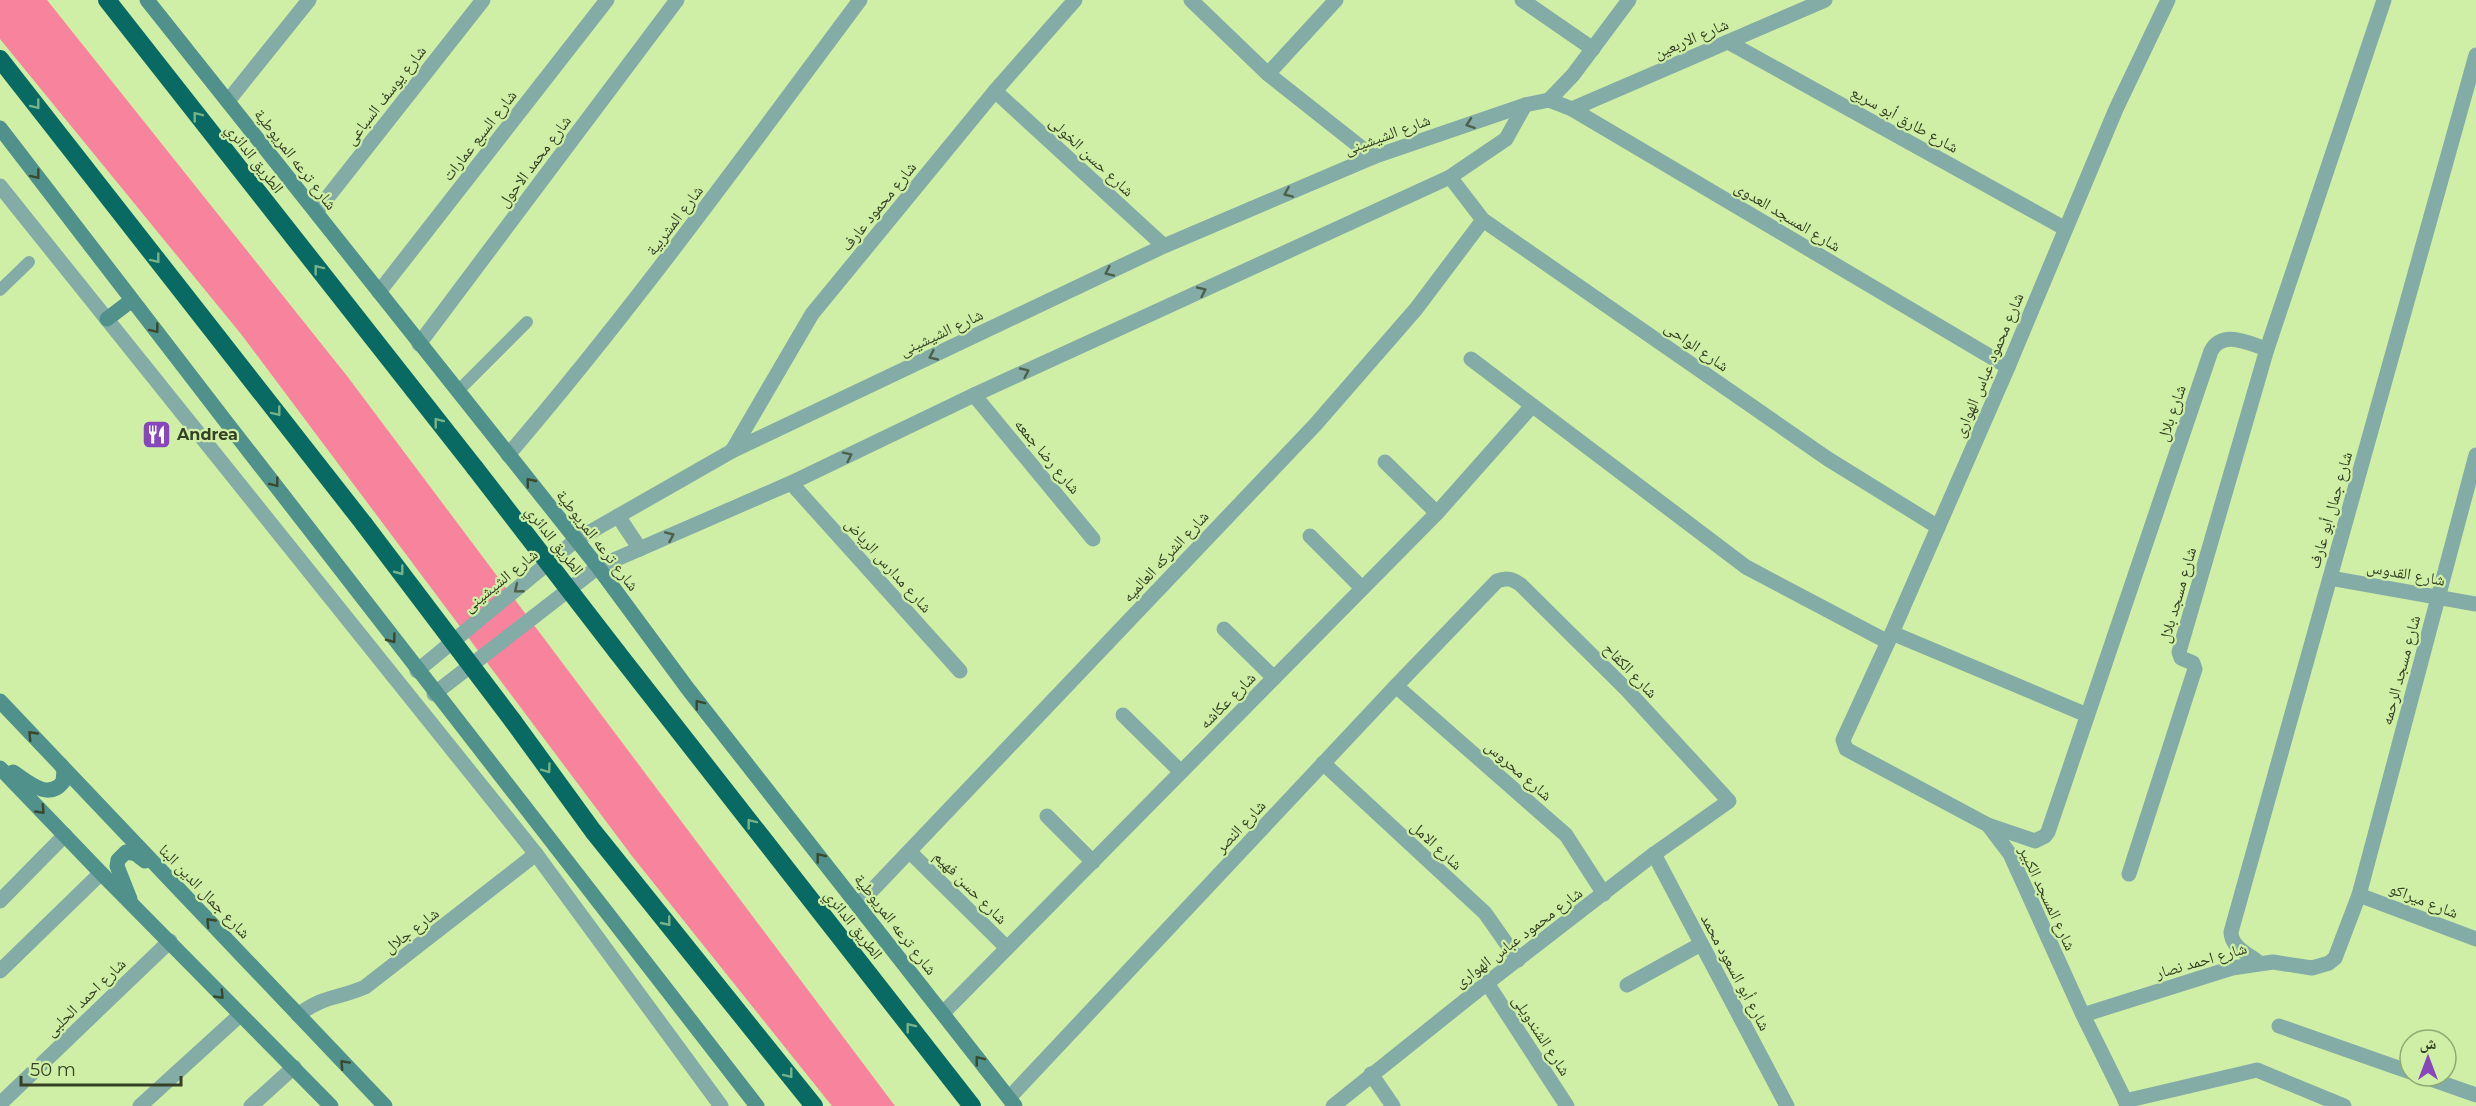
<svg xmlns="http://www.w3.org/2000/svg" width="2476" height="1106" font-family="Montserrat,'Noto Naskh Arabic',sans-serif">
<rect width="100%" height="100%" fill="#cfefa6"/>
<!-- water -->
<polygon fill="#f7839c" points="0,0 47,0 347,376 895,1106 832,1106 632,856 241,334 0,39"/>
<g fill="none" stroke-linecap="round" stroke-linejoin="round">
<!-- service -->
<g stroke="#83aca7" stroke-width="12">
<polyline points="0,290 29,262"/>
<polyline points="457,392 527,322"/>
</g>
<!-- minor -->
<g stroke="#83aca7" stroke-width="15">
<polyline points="1191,0 1268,74 1373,157"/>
<polyline points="1522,0 1593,49"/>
<polyline points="1728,42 2064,228"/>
<polyline points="1268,74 1336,0"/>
<polyline points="995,91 1164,246"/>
<polyline points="1549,100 1572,109 2008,367"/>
<polyline points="228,101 309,0"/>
<polyline points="1572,109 1825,0"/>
<polyline points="1450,177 1483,220 1828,459 1938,527"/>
<polyline points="0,186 536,854 721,1106"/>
<polyline points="316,212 483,0"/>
<polyline points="379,292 607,0"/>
<polyline points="419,344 677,0"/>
<polyline points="1471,359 1746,567 1888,642"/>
<polyline points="974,395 1093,539"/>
<polyline points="732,451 812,314 995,91 1075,0"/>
<path d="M508 455C633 309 745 154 860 0"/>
<polyline points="1385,462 1437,513"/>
<polyline points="791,483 960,671"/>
<polyline points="618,516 640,549"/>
<polyline points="1310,536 1362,588"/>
<polyline points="2330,578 2476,604"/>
<polyline points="1224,629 1274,678"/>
<polyline points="1892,633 2087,715"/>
<polyline points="417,671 576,540 732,451 1164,246 1373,157 1525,105 1549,100 1573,75 1629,0"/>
<polyline points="1396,686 1566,835 1604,894"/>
<polyline points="434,694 598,567 791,483 974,395 1450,177 1506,139 1525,105"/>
<polyline points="1123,715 1181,772"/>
<polyline points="1323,763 1485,913 1518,960"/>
<polyline points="1047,816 1093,862"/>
<path d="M1988 825 2035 841 2045 836 2048 832 2211 351C2223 329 2249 344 2267 349L2384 0"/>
<polyline points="910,852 1007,948"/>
<polyline points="1654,854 1787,1106"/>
<polyline points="2129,874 2195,669 2193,663 2181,658 2179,652 2267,349"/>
<polyline points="2359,895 2476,939"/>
<polyline points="0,901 65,835"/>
<polyline points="858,905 1315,425 1416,309 1483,220"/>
<path d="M2258 962C2248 954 2231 947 2231 932L2476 55"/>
<polyline points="0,971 101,873"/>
<polyline points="1487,983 1567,1106"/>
<polyline points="1627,985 1701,944"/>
<polyline points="943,1013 1437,513 1531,407"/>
<path d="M298 1015C324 995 338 999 365 987L536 854"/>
<polyline points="2083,1015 2232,968 2273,962 2312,968 2329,963 2335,958 2359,895 2476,455"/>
<polyline points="2279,1026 2410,1072"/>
<polyline points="1371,1074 1393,1106"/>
<polyline points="2422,1076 2476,1095"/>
<path d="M1009 1098 1396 686 1497 581C1507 577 1513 579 1521 585L1627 690 1729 801 1654 854 1487 983 1333 1106"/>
<polyline points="2125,1101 2257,1070 2344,1106"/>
<polyline points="0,1104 170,941"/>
<polyline points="140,1106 240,1015"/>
<polyline points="251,1106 294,1067"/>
<polyline points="2128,1106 2083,1015 2010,854 1988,825 1846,749 1843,740 1888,642 2008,367 2116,109 2168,0"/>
</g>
<!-- secondary -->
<g stroke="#50918b" stroke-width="15">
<polyline points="147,0 598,567 688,689 1015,1106"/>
<path d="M0 128C251 455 503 781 757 1106"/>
<polyline points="107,319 132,300"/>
<polyline points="0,701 385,1106"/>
<polyline points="0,768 101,873 331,1106"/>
<path d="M13 772C28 782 48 801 63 782L64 770 61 765"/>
<polyline points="130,899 117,866 118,860 126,852 136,854 145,861"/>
</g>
<!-- motorway -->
<g stroke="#096a63" stroke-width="18">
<polyline points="107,0 475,468"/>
<polyline points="0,59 364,524"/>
<polyline points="617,652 972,1106"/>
<polyline points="513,721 593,831 814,1106"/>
</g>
<!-- motorway-bridge -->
<g stroke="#096a63" stroke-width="18">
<polyline points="475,468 617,652"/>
<polyline points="364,524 513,721"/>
</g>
</g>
<!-- one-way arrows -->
<defs><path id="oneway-chevron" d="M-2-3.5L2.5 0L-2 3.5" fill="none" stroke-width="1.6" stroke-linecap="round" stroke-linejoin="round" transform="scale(1.5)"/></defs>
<g stroke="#76b388">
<use href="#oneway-chevron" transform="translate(36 105) rotate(52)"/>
<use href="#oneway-chevron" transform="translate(197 116) rotate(-128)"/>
<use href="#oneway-chevron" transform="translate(156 259) rotate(52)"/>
<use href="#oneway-chevron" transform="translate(318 269) rotate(-128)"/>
<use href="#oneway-chevron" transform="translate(277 412) rotate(52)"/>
<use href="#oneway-chevron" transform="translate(438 422) rotate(-128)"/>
<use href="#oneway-chevron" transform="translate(400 571) rotate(53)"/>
<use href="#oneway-chevron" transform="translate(547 769) rotate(54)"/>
<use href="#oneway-chevron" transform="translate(751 823) rotate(-128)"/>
<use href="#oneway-chevron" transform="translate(667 922) rotate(51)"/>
<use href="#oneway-chevron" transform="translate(910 1027) rotate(-128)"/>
<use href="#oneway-chevron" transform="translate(789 1074) rotate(52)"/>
</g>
<g stroke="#4c614b">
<use href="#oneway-chevron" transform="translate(1470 124) rotate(161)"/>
<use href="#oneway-chevron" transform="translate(1288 193) rotate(157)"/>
<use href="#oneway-chevron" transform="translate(1109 272) rotate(155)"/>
<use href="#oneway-chevron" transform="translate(1202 291) rotate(-25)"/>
<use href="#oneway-chevron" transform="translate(933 356) rotate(155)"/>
<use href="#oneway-chevron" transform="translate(1025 372) rotate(-25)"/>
<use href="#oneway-chevron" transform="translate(848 456) rotate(-26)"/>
<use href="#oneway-chevron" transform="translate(670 536) rotate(-24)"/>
<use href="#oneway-chevron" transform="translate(518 589) rotate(141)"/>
</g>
<g stroke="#38492e">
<use href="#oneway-chevron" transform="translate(36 175) rotate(52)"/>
<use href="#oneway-chevron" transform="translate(155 329) rotate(52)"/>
<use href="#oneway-chevron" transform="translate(530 482) rotate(-129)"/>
<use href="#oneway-chevron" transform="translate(275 483) rotate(52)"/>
<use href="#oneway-chevron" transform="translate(392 639) rotate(53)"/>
<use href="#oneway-chevron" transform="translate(699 704) rotate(-128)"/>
<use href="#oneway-chevron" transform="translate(32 735) rotate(-134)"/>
<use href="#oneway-chevron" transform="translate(41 810) rotate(46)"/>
<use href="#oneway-chevron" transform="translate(820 857) rotate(-128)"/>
<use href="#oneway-chevron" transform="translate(210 922) rotate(-134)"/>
<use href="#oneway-chevron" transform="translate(220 995) rotate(46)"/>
<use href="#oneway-chevron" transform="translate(979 1060) rotate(-128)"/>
<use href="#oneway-chevron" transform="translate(344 1064) rotate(-133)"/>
</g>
<!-- icons -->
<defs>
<symbol id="restaurant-square" viewBox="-11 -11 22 22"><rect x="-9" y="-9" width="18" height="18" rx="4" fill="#8746ba" stroke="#cfefa6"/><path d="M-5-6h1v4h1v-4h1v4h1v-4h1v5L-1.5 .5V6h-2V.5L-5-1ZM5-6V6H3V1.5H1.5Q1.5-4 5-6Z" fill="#fff"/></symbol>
</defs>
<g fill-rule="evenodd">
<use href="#restaurant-square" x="140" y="418" width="33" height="33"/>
</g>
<g text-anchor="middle" stroke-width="4.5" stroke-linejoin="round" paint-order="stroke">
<!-- street labels -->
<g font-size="16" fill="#354124" stroke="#cfefa6">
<text transform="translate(1691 38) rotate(-23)" y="6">شارع الاربعين</text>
<text transform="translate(385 95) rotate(-52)" y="6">شارع يوسف السباعى</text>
<text transform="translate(1905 119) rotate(29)" y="6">شارع طارق أبو سريع</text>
<text transform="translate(1387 134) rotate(-20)" y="6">شارع الشيشينى</text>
<text transform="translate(479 135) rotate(-52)" y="6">شارع السبع عمارات</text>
<text transform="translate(1092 156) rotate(43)" y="6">شارع حسن الخولى</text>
<text transform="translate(255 158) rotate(52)" y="6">الطريق الدائري</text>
<text transform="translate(296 159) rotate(52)" y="6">شارع ترعه المريوطية</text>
<text transform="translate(534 161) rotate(-53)" y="6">شارع محمد الاحول</text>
<text transform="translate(878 206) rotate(-51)" y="6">شارع محمود عارف</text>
<text transform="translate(1788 216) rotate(31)" y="6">شارع المسجد العدوى</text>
<text transform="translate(674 220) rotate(-53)" y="6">شارع المشربية</text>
<text transform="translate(941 332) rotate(-25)" y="6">شارع الشيشينى</text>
<text transform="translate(1697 346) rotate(35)" y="6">شارع الواحى</text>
<text transform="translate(1988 365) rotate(-67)" y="6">شارع محمود عباس الهوارى</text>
<text transform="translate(2171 413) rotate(-71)" y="6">شارع بلال</text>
<text transform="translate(1048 456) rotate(50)" y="6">شارع رضا جمعه</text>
<text transform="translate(2330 510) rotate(-74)" y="6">شارع جمال أبو عارف</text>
<text transform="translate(555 540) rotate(52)" y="6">الطريق الدائري</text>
<text transform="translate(598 540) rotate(52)" y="6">شارع ترعه المريوطية</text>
<text transform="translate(1165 556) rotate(-47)" y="6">شارع الشركه العالميه</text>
<text transform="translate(889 565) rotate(48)" y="6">شارع مدارس الرياض</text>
<text transform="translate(2406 573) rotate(10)" y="6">شارع القدوس</text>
<text transform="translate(500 580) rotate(-39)" y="6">شارع الشيشينى</text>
<text transform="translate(2177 595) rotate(-74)" y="6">شارع مسجد بلال</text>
<text transform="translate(1631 670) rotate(46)" y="6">شارع الكفاح</text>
<text transform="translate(2400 670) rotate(-75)" y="6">شارع مسجد الرحمه</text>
<text transform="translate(1227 700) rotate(-45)" y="6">شارع عكاشه</text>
<text transform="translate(1519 770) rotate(41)" y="6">شارع محروس</text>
<text transform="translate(1240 826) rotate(-47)" y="6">شارع النصر</text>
<text transform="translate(1437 845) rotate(43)" y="6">شارع الامل</text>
<text transform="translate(971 887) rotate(45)" y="6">شارع حسن فهيم</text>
<text transform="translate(205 891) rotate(46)" y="6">شارع جمال الدين البنا</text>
<text transform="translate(2048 898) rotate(65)" y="6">شارع المسجد الكبير</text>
<text transform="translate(2424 900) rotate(21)" y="6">شارع ميراكو</text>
<text transform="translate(854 924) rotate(52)" y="6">الطريق الدائري</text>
<text transform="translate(896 924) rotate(52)" y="6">شارع ترعه المريوطية</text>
<text transform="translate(411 930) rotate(-37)" y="6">شارع جلال</text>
<text transform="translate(1518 937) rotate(-37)" y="6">شارع محمود عباس الهوارى</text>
<text transform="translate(2201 960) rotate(-16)" y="6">شارع احمد نصار</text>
<text transform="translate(1736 972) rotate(62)" y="6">شارع أبو السعود محمد</text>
<text transform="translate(85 997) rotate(-44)" y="6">شارع احمد الحلبى</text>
<text transform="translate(1542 1035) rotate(57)" y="6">شارع الشندويلى</text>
</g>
<!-- poi labels -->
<g font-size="16" font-weight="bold" fill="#354124" stroke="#cfefa6" text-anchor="start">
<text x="177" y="440">Andrea</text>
</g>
</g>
<!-- north arrow -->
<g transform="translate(2428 1058)"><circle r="28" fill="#cfefa6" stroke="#91a972" stroke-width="1.5"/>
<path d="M0-4.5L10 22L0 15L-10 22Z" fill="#8746ba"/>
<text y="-9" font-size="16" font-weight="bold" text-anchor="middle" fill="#354124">ش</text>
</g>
<!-- scale -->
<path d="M21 1076v9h160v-9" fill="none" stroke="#354124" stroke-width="3"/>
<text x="30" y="1076" font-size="18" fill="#354124" stroke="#cfefa6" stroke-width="4.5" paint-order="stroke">50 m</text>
</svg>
